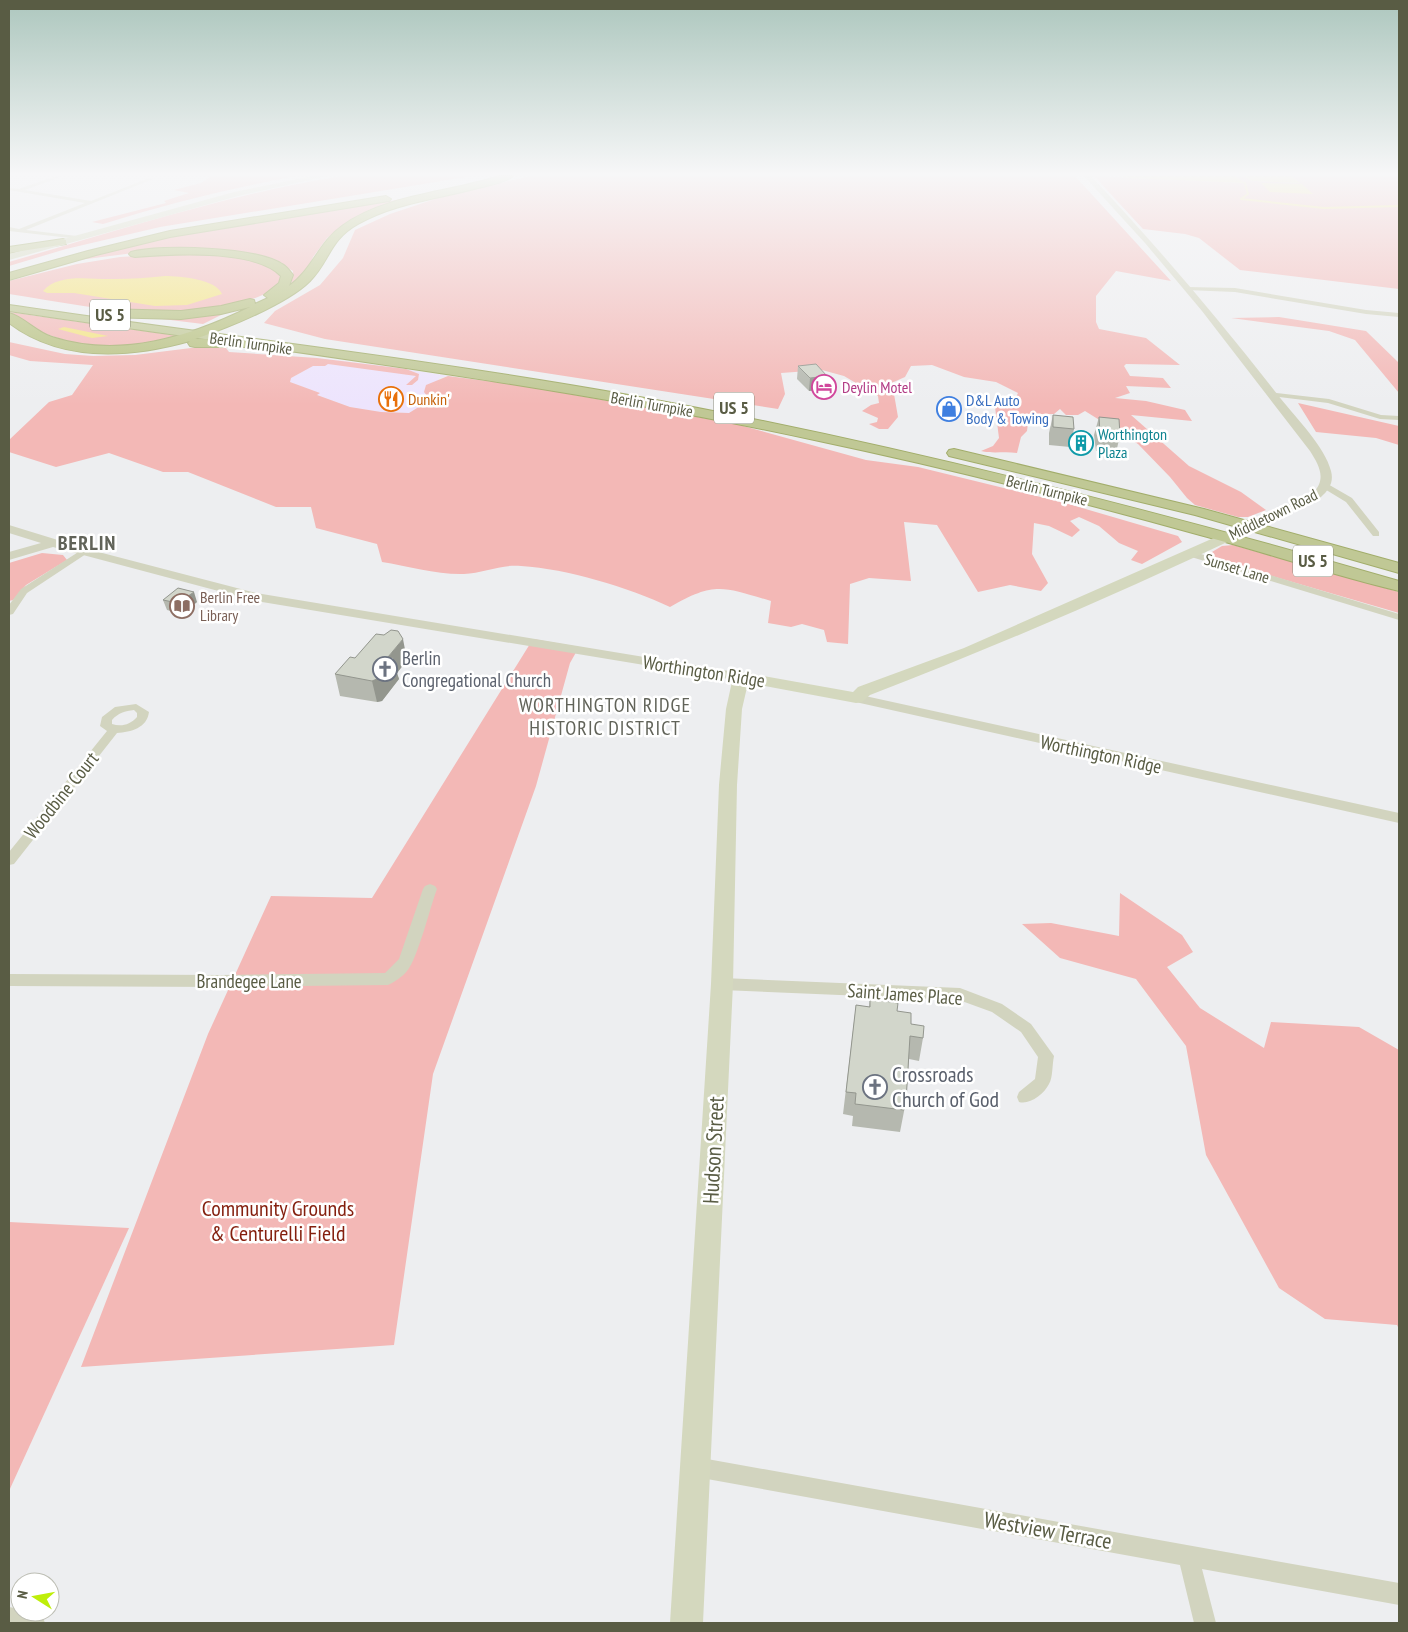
<svg xmlns="http://www.w3.org/2000/svg" width="1408" height="1632" font-family="'PT Sans Narrow',sans-serif">
<rect width="100%" height="100%" fill="#edeef0"/>
<!-- commercial -->
<polygon fill="#ede4fd" points="317,358 392,367 448,376 439,378 430,400 409,413 381,412 350,407 317,395 319,393 290,382 291,378 299,374"/>
<!-- green -->
<g fill="#f3b8b6">
<path d="M211 176H297C232 188 167 204 103 224L92 222 166 203 164 201 189 193 174 190 201 183Z"/>
<path d="M342 176H472L160 227 66 249 9 266V262C119 230 229 194 342 176Z"/>
<path d="M530 176H1075L1171 281 1116 271 1096 296V322L1099 329 1146 338 1180 365 1126 364 1124 366 1130 376 1163 378 1171 388 1126 386 1130 393 1115 398 1146 401 1185 410 1192 421 1131 415 1189 466 1241 492 1266 510 1248 517H1238L1195 505 1187 498 1170 477 1138 444 1085 411 1078 415H1066L1060 409 1054 414H1042L1035 424 1028 423 1027 431 1021 437 1017 453C1004 451 994 454 981 451L993 446 999 438 995 407 1013 403 1018 393 996 382 964 377 932 365 911 366 905 377 889 384 894 394 898 417 888 429H879L869 424 877 422 878 418 862 411 871 405 879 403 878 396 844 376 822 370 781 373 785 394 778 409 325 339 264 323 275 311 320 285 343 258 355 230 390 214 441 197Z"/>
<polygon points="1094,176 1244,183 1235,176 1244,176 1252,181 1299,183 1291,176 1399,176 1399,289 1240,270 1199,238 1185,234 1143,229"/>
<polygon points="438,193 350,221 327,238 313,257 305,276 291,284 293,271 279,263 258,256 157,250 71,261 160,239"/>
<path d="M187 253C215 255 262 254 282 277 275 293 257 298 241 302 164 324 86 306 9 294V281L77 264 120 257Z"/>
<polygon points="233,309 203,324 154,318"/>
<polygon points="9,312 179,336 169,342 107,347 73,343 43,333"/>
<polygon points="1279,317 1366,331 1399,363 1399,393 1355,340 1329,331 1231,318"/>
<path d="M9 342 65 354 93 356 135 355 199 347 226 348 229 352 317 358 406 369 419 374 418 380 412 385H406L416 376 328 364 325 366H313L291 378 290 382 320 393 317 395 350 407 381 412 409 413 430 400 424 392 426 385 448 376 525 386 736 424 866 460 918 467 1065 503 1178 536 1182 542 1142 564 1131 560 1138 551 1119 543 1099 526 1079 517 1070 521 1080 530 1072 537 1049 526 1034 523 1032 554 1048 583 1041 591 1010 585 978 592 937 525 904 522 911 581 869 578 850 584 848 644 827 642 824 630 802 624 791 627 768 623 771 601C723 587 715 581 670 607 627 587 568 569 521 566 502 564 483 573 464 574 439 575 407 566 382 562L377 544 316 528 311 507H276L188 472H163L109 453 56 467 9 452V440L49 402 72 395 93 365 30 361 9 355Z"/>
<polygon points="1298,403 1399,426 1399,445 1376,438 1316,432"/>
<polygon points="1233,545 1399,592 1399,613 1224,562 1214,557 1212,552 1222,546"/>
<polygon points="42,553 63,555 67,560 26,585 13,600 9,601 9,563"/>
<polygon points="533,639 579,647 570,663 536,786 433,1074 394,1345 81,1367 208,1034 271,896 372,898"/>
<polygon points="1120,893 1182,935 1193,952 1167,967 1200,1008 1264,1048 1271,1022 1359,1027 1399,1050 1399,1329 1397,1325 1325,1319 1279,1288 1206,1155 1186,1046 1136,979 1060,958 1022,924 1051,923 1119,936"/>
<polygon points="9,1222 129,1228 9,1491"/>
</g>
<!-- water -->
<g fill="#f4e37f">
<polygon points="1120,176 1235,176 1245,183 1129,178"/>
<polygon points="1244,176 1291,176 1300,183 1252,181"/>
<polygon points="1261,183 1302,184 1313,194 1270,192"/>
<path d="M165 276C180 276 216 279 222 294L187 305 155 306 74 293H47L43 291C59 272 93 280 114 279 131 279 148 278 165 276Z"/>
<polygon points="64,327 108,336 92,338 58,329"/>
</g>
<g fill="none" stroke-linecap="round" stroke-linejoin="round">
<!-- stream -->
<polyline stroke="#f4e37f" stroke-width="2" points="1245,183 1248,194 1241,199 1324,208 1399,206"/>
<defs>
<g id="trunk">
<polygon points="63,239 66,240 66,244 9,253 9,247"/>
<path d="M9 305C214 335 419 358 623 394 885 441 1143 507 1399 581V591C1332 575 1267 553 1200 535 1074 500 947 468 819 441 551 383 280 351 9 311Z"/>
<polygon points="954,449 1204,509 1399,563 1399,573 1195,515 949,456 947,453 949,450"/>
</g>
<g id="motorway">
<path d="M499 176H513C505 183 489 185 478 188 438 199 395 203 358 224 329 240 330 261 310 281 287 304 227 328 195 339L259 340 264 341 266 344 264 347H195L190 346 188 343 190 341C129 358 62 363 9 323V313C24 317 36 332 52 337 120 359 189 337 250 307L221 314 181 319 103 317 97 313 103 309 181 311 221 306 250 299 254 300 255 304 268 298 264 295 279 283 281 276C255 249 171 254 135 257L131 256 129 254 131 252C161 244 257 247 282 264 286 266 290 271 293 275L289 286C312 270 319 242 342 226 386 194 448 193 499 176Z"/>
<polygon points="386,196 391,199 389,201 170,237 96,255 9,280 9,273 88,251 170,231"/>
</g>
</defs>
<!-- trunk casing -->
<use href="#trunk" stroke="#a2ad6b" stroke-width="2"/>
<!-- motorway casing -->
<use href="#motorway" stroke="#a2ad6b" stroke-width="2"/>
<!-- minor -->
<g fill="#d2d4bf" fill-rule="evenodd">
<polygon points="56,176 63,176 25,190 91,201 149,178 153,179 26,230 77,236 79,239 9,231 9,227 19,229 85,203 9,190 9,188 19,189"/>
<polygon points="1188,287 1235,288 1366,310 1399,313 1399,317 1366,314 1235,292 1186,290"/>
<polygon points="1268,392 1329,399 1381,415 1399,416 1399,420 1380,419 1328,403 1271,396 1267,394"/>
<polygon points="1326,483 1352,498 1379,532 1379,536 1373,536 1346,502 1323,488 1322,486"/>
<polygon points="83,549 86,550 86,554 27,593 13,614 9,615 9,605 21,589"/>
<polygon points="1191,551 1399,614 1399,620 1188,556 1188,552"/>
<path d="M136 704 149 712C147 728 131 732 117 733L14 864 9 865V852L107 731 100 726 102 717 115 707ZM134 710 137 713V717C130 725 121 727 112 724V720C118 713 125 711 134 710Z"/>
<path d="M430 884 435 886 437 889C430 907 418 958 407 971 403 976 395 982 388 985L221 987 9 986V974L221 975 385 973 399 959 423 889 425 886Z"/>
<path d="M722 978 960 988 1002 1004 1031 1024 1054 1056C1052 1065 1053 1077 1049 1084 1044 1094 1030 1105 1019 1102L1017 1097 1019 1092 1035 1079 1038 1057 1021 1032 992 1012 959 1000 722 990 717 988 715 984 717 980Z"/>
<polygon points="696,1457 1399,1583 1399,1605 1202,1569 1216,1623 1194,1623 1180,1565 696,1477 689,1474 686,1467 689,1460"/>
<polygon points="9,1607 20,1609 20,1612 34,1612 42,1615 45,1623 9,1623"/>
</g>
<!-- tertiary -->
<g fill="#d2d4bf" fill-rule="evenodd">
<path d="M1084 176H1091C1158 247 1221 322 1281 399 1297 419 1325 447 1331 471 1334 482 1329 490 1321 497L1254 528H1246L1244 526 1246 524 1313 493C1327 479 1319 465 1310 451L1202 311 1145 243Z"/>
<polygon points="9,525 87,549 256,593 741,673 746,674 748,677 746,680 741,681 256,601 53,547 9,560 9,552 41,543 9,533"/>
<polygon points="856,694 1399,813 1399,823 851,701 849,698 851,695"/>
</g>
<!-- secondary -->
<g fill="#d4d8be" fill-rule="evenodd">
<polygon points="312,176 327,176 238,196 9,260 9,254 234,192"/>
<path d="M1250 522 1257 526 1255 529C1129 589 1000 645 870 695L862 702 856 703 748 683 742 709 737 785 733 984 703 1623H670L711 984 719 785 726 709 733 677 735 674 741 672 853 692 858 687 964 648Z"/>
</g>
<!-- trunk -->
<use href="#trunk" fill="#c0c895" fill-rule="evenodd"/>
<!-- motorway -->
<use href="#motorway" fill="#b7c180" fill-rule="evenodd"/>
</g>
<!-- wall -->
<g fill="#b5b8af">
<polygon points="798,366 827,376 826,389 809,391 797,379"/>
<polygon points="1053,415 1074,429 1070,447 1049,445 1049,433"/>
<polygon points="1099,417 1120,435 1116,453 1096,451 1094,435"/>
<polygon points="163,600 197,602 182,614 167,610"/>
<polygon points="355,658 407,660 397,673 399,679 382,701 377,702 340,696 335,674"/>
<polygon points="870,999 897,1011 923,1038 919,1061 909,1059 906,1101 900,1132 852,1126 853,1116 843,1114 856,1005 869,1007"/>
</g>
<!-- shaded-wall -->
<g fill="#93968e">
<polygon points="827,376 826,389 809,391 810,378"/>
<polygon points="194,592 197,602 182,614 178,603"/>
<polygon points="403,639 407,660 397,673 399,679 382,701 377,702 372,681 388,657"/>
</g>
<!-- building -->
<g fill="#d2d6cb" stroke="#93968e">
<polygon points="816,364 827,376 810,378 798,366"/>
<polygon points="1053,415 1073,417 1074,429 1053,427"/>
<polygon points="1099,417 1119,419 1120,435 1100,433"/>
<polygon points="178,588 194,592 178,603 163,600"/>
<polygon points="391,630 398,631 403,639 388,657 394,658 377,679 372,681 335,674 350,657 355,658 376,634 384,635"/>
<polygon points="870,999 898,1003 897,1011 911,1013 911,1024 924,1026 923,1038 910,1036 906,1101 904,1101 904,1110 855,1104 856,1093 846,1092 856,1005 870,1007"/>
</g>
<!-- sky -->
<linearGradient id="sky" x2="0" y2="1"><stop stop-color="#adc7be"/><stop offset="0.43" stop-color="#f7f7f8"/><stop offset="1" stop-color="#f7f7f8" stop-opacity="0"/></linearGradient>
<rect width="1408" height="405" fill="url(#sky)"/>
<!-- icons -->
<defs>
<symbol id="hotel-ring" viewBox="-11 -11 22 22"><circle r="9.5" fill="#fff" stroke="#d1479c" stroke-width="1.5"/><path d="M-6-4.5h1.5V1H6V5H4.5V3h-9V5H-6ZM-4 0a1.8 1.8 0 1 1 3.6 0ZM.5 0V-2.5h3Q6-2.5 6 0Z" fill="#d1479c"/></symbol>
<symbol id="restaurant-ring" viewBox="-11 -11 22 22"><circle r="9.5" fill="#fff" stroke="#e8710a" stroke-width="1.5"/><path d="M-5-6h1v4h1v-4h1v4h1v-4h1v5L-1.5 .5V6h-2V.5L-5-1ZM5-6V6H3V1.5H1.5Q1.5-4 5-6Z" fill="#e8710a"/></symbol>
<symbol id="shop-ring" viewBox="-11 -11 22 22"><circle r="9.5" fill="#fff" stroke="#3f7fe0" stroke-width="1.5"/><path d="M-5-2.5h2.3a2.7 3.5 0 0 1 5.4 0H5L5.5 6h-11ZM-1.5-2.5h3a1.5 2.3 0 0 0-3 0Z" fill="#3f7fe0"/></symbol>
<symbol id="building-ring" viewBox="-11 -11 22 22"><circle r="9.5" fill="#fff" stroke="#0f9aa8" stroke-width="1.5"/><path d="M-4-6H4V6H1V3H-1V6H-4ZM-2.5-4.3h1.7v1.8h-1.7ZM.8-4.3h1.7v1.8H.8ZM-2.5-1h1.7V.8h-1.7ZM.8-1h1.7V.8H.8Z" fill="#0f9aa8"/></symbol>
<symbol id="library-ring" viewBox="-11 -11 22 22"><circle r="9.5" fill="#fff" stroke="#8d6e63" stroke-width="1.5"/><path d="M-6-4Q-3-5.5-.7-3.5V5Q-3 3-6 4ZM6-4Q3-5.5 .7-3.5V5Q3 3 6 4Z" fill="#8d6e63"/></symbol>
<symbol id="church-ring" viewBox="-11 -11 22 22"><circle r="9.5" fill="#fff" stroke="#6b7280" stroke-width="1.5"/><path d="M-1.2-6h2.4v3.5h3.3v2.4h-3.3V6h-2.4V-.1h-3.3v-2.4h3.3Z" fill="#6b7280"/></symbol>
</defs>
<g fill-rule="evenodd">
<use href="#hotel-ring" x="810" y="373" width="28" height="28"/>
<use href="#restaurant-ring" x="377" y="385" width="28" height="28"/>
<use href="#shop-ring" x="935" y="395" width="28" height="28"/>
<use href="#building-ring" x="1067" y="429" width="28" height="28"/>
<use href="#library-ring" x="168" y="592" width="28" height="28"/>
<use href="#church-ring" x="371" y="655" width="28" height="28"/>
<use href="#church-ring" x="861" y="1073" width="28" height="28"/>
</g>
<g text-anchor="middle" stroke-width="5" stroke-linejoin="round" paint-order="stroke">
<!-- far-street labels -->
<g font-size="16" fill="#595c44" stroke="#fff">
<text transform="translate(251 343) rotate(8)" y="6">Berlin Turnpike</text>
<text transform="translate(652 404) rotate(10)" y="6">Berlin Turnpike</text>
<text transform="translate(1047 490) rotate(14)" y="6">Berlin Turnpike</text>
<text transform="translate(1273 514) rotate(-26)" y="6">Middletown Road</text>
<text transform="translate(1237 568) rotate(17)" y="6">Sunset Lane</text>
</g>
<!-- far-hotel labels -->
<g font-size="16" fill="#b23c85" stroke="#fff" text-anchor="start">
<text x="842" y="393">Deylin Motel</text>
</g>
<!-- far-food labels -->
<g font-size="16" fill="#c56008" stroke="#fff" text-anchor="start">
<text x="408" y="405">Dunkin'</text>
</g>
<!-- far-shop labels -->
<g font-size="16" fill="#366cbe" stroke="#fff" text-anchor="start">
<text x="966" y="406">D&amp;L Auto<tspan x="966" dy="18">Body &amp; Towing</tspan></text>
</g>
<!-- far-culture labels -->
<g font-size="16" fill="#0d838f" stroke="#fff" text-anchor="start">
<text x="1098" y="440">Worthington<tspan x="1098" dy="18">Plaza</tspan></text>
</g>
<!-- far-education labels -->
<g font-size="16" fill="#785e54" stroke="#fff" text-anchor="start">
<text x="200" y="603">Berlin Free<tspan x="200" dy="18">Library</tspan></text>
</g>
<!-- shield labels -->
<g fill="#fff" stroke="#8b8d7c" stroke-width="1">
<rect x="90" y="299.5" width="40" height="31" rx="4"/>
<rect x="714" y="392.5" width="40" height="31" rx="4"/>
<rect x="1293" y="545.5" width="40" height="31" rx="4"/>
</g>
<g font-size="18" font-weight="bold" fill="#595c44">
<text x="110" y="321">US 5</text>
<text x="734" y="414">US 5</text>
<text x="1313" y="567">US 5</text>
</g>
<!-- worship labels -->
<g font-size="19" fill="#5b616d" stroke="#fff" text-anchor="start">
<text x="402" y="665">Berlin<tspan x="402" dy="22">Congregational Church</tspan></text>
</g>
<!-- street labels -->
<g font-size="19" fill="#595c44" stroke="#fff">
<text transform="translate(704 671) rotate(9)" y="7">Worthington Ridge</text>
<text transform="translate(1101 754) rotate(12)" y="7">Worthington Ridge</text>
<text transform="translate(61 795) rotate(-51)" y="7">Woodbine Court</text>
<text x="249" y="988">Brandegee Lane</text>
<text transform="translate(905 994) rotate(4)" y="7">Saint James Place</text>
</g>
<!-- far-district labels -->
<g font-size="20" font-weight="bold" letter-spacing="1" fill="#616359" stroke="#fff">
<text x="87" y="550">BERLIN</text>
</g>
<!-- neighbourhood labels -->
<g font-size="20" letter-spacing="1" fill="#616359" stroke="#fff">
<text x="605" y="712">WORTHINGTON RIDGE<tspan x="605" dy="23">HISTORIC DISTRICT</tspan></text>
</g>
<!-- near-worship labels -->
<g font-size="22" fill="#5b616d" stroke="#fff" text-anchor="start">
<text x="892" y="1082">Crossroads<tspan x="892" dy="25">Church of God</tspan></text>
</g>
<!-- near-street labels -->
<g font-size="22" fill="#595c44" stroke="#fff">
<text transform="translate(713 1150) rotate(-87)" y="8">Hudson Street</text>
<text transform="translate(1048 1530) rotate(10)" y="8">Westview Terrace</text>
</g>
<!-- near-park labels -->
<g font-size="22" fill="#841f0e" stroke="#fff">
<text x="278" y="1216">Community Grounds<tspan x="278" dy="25">&amp; Centurelli Field</tspan></text>
</g>
</g>
<!-- border -->
<rect width="1408" height="1632" fill="none" stroke="#595c44" stroke-width="20"/>
<!-- north arrow -->
<g transform="translate(35 1597) rotate(281)"><circle r="24" fill="#ffffff" stroke="#bdbeb4"/>
<path d="M0-4L9 19L0 12L-9 19Z" fill="#beee09"/>
<text y="-8" font-size="14" font-weight="bold" text-anchor="middle" fill="#595c44">N</text>
</g>
</svg>
